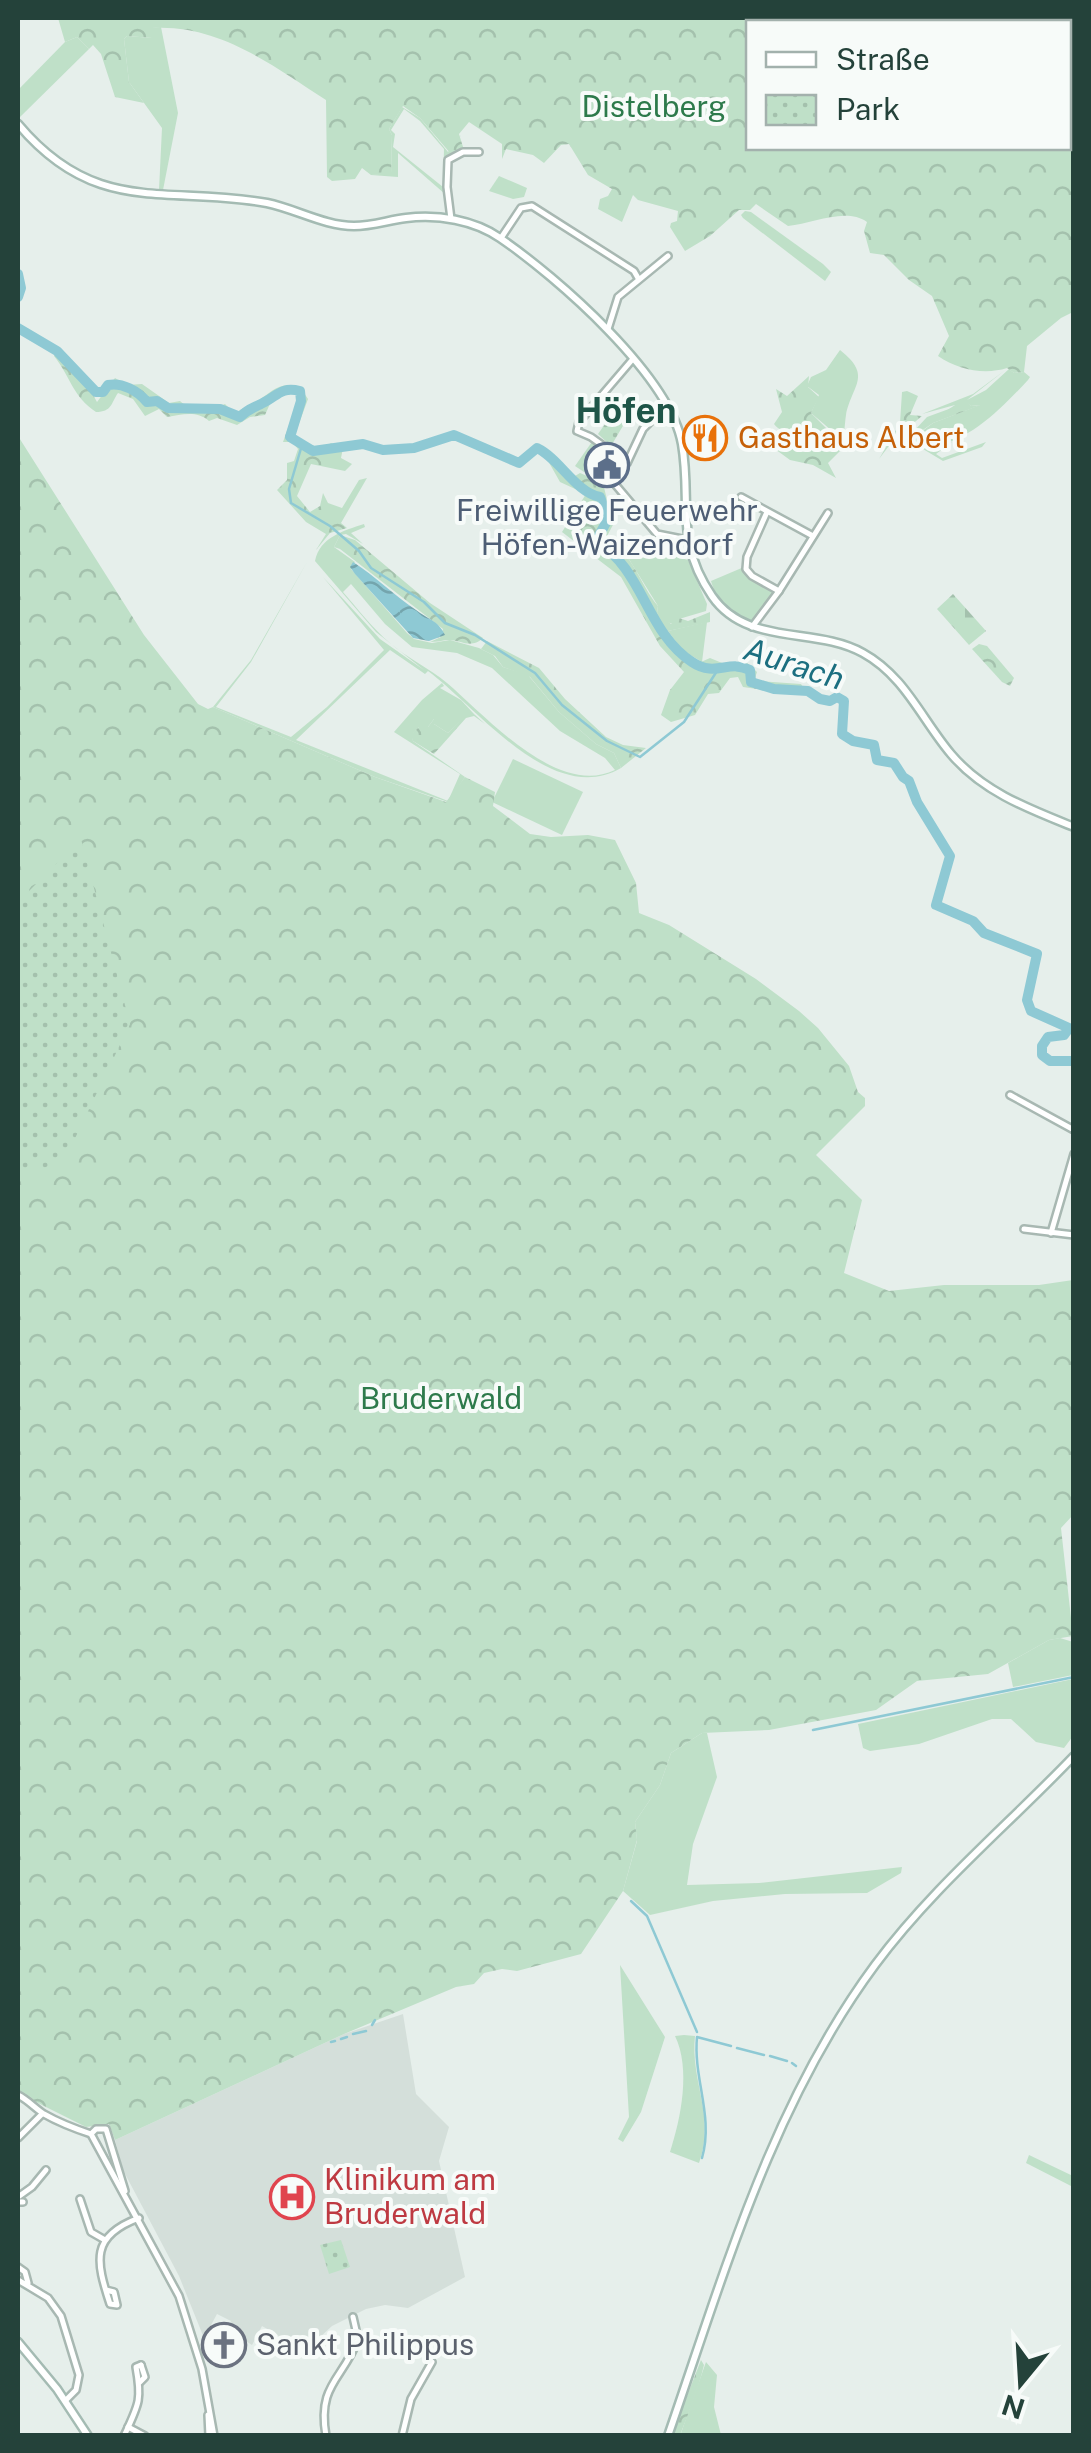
<svg xmlns="http://www.w3.org/2000/svg" width="1091" height="2453" font-family="'Public Sans',sans-serif">
<defs>
<pattern id="forest-crowns" width="20" height="18" patternUnits="userSpaceOnUse" patternTransform="scale(2.5)"><rect width="20" height="18" fill="#bfe0c8"/><path d="M2 6a3 3 0 1 1 6 0M12 15a3 3 0 1 1 6 0" fill="none" stroke="#a4c1ad"/></pattern>
<pattern id="cemetery-stones" width="16" height="16" patternUnits="userSpaceOnUse" patternTransform="scale(2.5)"><rect width="16" height="16" fill="#bfe0c8"/><path d="M2 7V4a2 2 0 0 1 4 0v3zM10 15v-3a2 2 0 0 1 4 0v3z" fill="#a4c1ad"/></pattern>
<pattern id="park-dots" width="8" height="8" patternUnits="userSpaceOnUse" patternTransform="scale(2.5)"><rect width="8" height="8" fill="#bfe0c8"/><path d="M2 2h.1M6 6h.1" fill="none" stroke="#a4c1ad" stroke-width="1.8" stroke-linecap="round"/></pattern>
<pattern id="water-waves" width="16" height="10" patternUnits="userSpaceOnUse" patternTransform="scale(2.5)"><rect width="16" height="10" fill="#8ec9d4"/><path d="M0 5q4-4 8 0t8 0" fill="none" stroke="#74a5ad"/></pattern>
</defs>
<rect width="100%" height="100%" fill="#e6efeb"/>
<!-- built -->
<polygon fill="#d4dfda" points="403,2014 416,2094 449,2127 439,2161 465,2277 408,2308 385,2305 366,2309 332,2326 318,2339 282,2349 278,2335 262,2326 252,2345 244,2340 245,2336 228,2327 231,2321 217,2314 204,2338 179,2276 123,2170 115,2140 344,2034"/>
<!-- green -->
<g fill="#bfe0c8" fill-rule="evenodd">
<polygon points="161,27 178,113 163,190 159,190 162,128 129,82 124,39 127,36 152,38 151,28"/>
<polygon points="77,37 89,49 19,118 18,90 65,42"/>
<path d="M402 107 420 118 448 152 461 135 446 163 448 215 417 214 447 213 445 194 398 153V177L371 175 391 173 392 135 389 129ZM404 109 420 121 444 149 443 187 393 147 395 134 391 130Z"/>
<polygon points="499,176 527,188 524,197 513,199 489,191"/>
<polygon points="745,211 751,212 823,264 831,272 825,281 743,218 741,215"/>
<path d="M840 350C873 376 852 385 846 415 845 421 845 426 844 432L838 436 811 413 819 395 807 386 811 377 826 370Z"/>
<path d="M1009 369 1014 373 1024 372 1030 377 1028 380C1000 410 972 439 931 448L917 435 933 423 980 405 971 406 968 403 946 411 955 405 922 414 973 394 1004 371 967 400 986 390Z"/>
<polygon points="594,439 610,450 590,476 575,466"/>
<path d="M364 524 365 527 351 533 363 544 346 534 340 535 334 547 355 562 351 569 407 633 414 639 432 643 450 640 479 648 493 655 503 667 528 675 559 712 596 744 614 753 621 768C552 808 477 707 428 671L425 674 390 650 296 740 448 801 460 774 394 732 422 700 442 683 444 686 440 688 461 700 474 714H468L448 733 434 724V719L428 727H419L412 735 413 741 465 777 448 802 375 777 213 707 251 660 307 562 251 662 216 707 291 737 327 707 384 650 323 577 380 639 424 670 376 632 315 561C320 537 343 531 364 524ZM351 584 385 624 412 647 457 653 492 668 560 731 605 758 615 770C557 798 486 716 447 683 429 668 407 658 390 643 372 628 358 609 343 592Z"/>
<polygon points="638,541 653,550 688,560 707,604 706,611 679,619 673,624 663,621 657,613 658,606 622,548"/>
<path d="M744 567 773 592 752 621C734 614 716 600 711 581Z"/>
<polygon points="707,622 702,662 682,650 668,631"/>
<polygon points="513,759 583,792 562,835 492,802"/>
<polygon points="1060,1638 1073,1642 1073,1675 1013,1687 1008,1663 1049,1640"/>
<polygon points="1073,1679 1073,1736 1064,1748 1036,1742 1011,1719 992,1719 919,1744 870,1751 863,1748 858,1724"/>
<polygon points="702,1733 707,1733 717,1777 693,1844 687,1885 759,1883 902,1867 901,1873 867,1893 785,1894 713,1901 650,1915 623,1891 637,1841 635,1822 660,1785 671,1753"/>
<polygon points="620,1965 665,2037 641,2112 623,2142 618,2139 629,2117"/>
<path d="M684 2035 695 2036C690 2081 716 2117 699 2163L670 2152C681 2118 691 2069 675 2036Z"/>
<polygon points="1029,2155 1073,2176 1073,2187 1026,2163"/>
<polygon points="706,2362 717,2375 714,2407 721,2435 680,2436"/>
</g>
<!-- forest -->
<g fill="url(#forest-crowns)" fill-rule="evenodd">
<path d="M58 18H1073V312L1061 318 1027 346 1024 372 1014 373 1007 368C985 375 958 370 938 356L949 336 932 296 909 280 884 255 870 253 864 231 867 222C845 207 813 224 788 226L756 204 750 210H739L710 236 685 251 670 227 671 223 677 221 678 211 638 200 633 195 622 222 598 209 600 199 608 196 612 189 588 175 569 144 561 145 544 163 533 155 506 149 502 159V144L469 122 459 134 464 150 451 154 420 118 403 106 389 129 392 135 391 174 371 175 362 168 355 179 332 181 327 177 326 100C272 65 219 24 152 28V38L127 36 124 39 129 82 144 103 115 97 101 54 93 45 89 49 77 37 65 42ZM748 22H1068V148H748Z"/>
<path d="M60 348 78 368 97 402 115 378 127 385 142 384 169 403 180 401C192 413 212 410 225 404L235 414C242 407 248 407 256 402 271 393 279 380 300 387L308 399 294 437 318 451 331 443 343 448 341 458 352 464 345 471 311 464 297 496 310 512 320 506 323 493 328 503 342 508 359 480 367 478 341 523 347 528 330 533 316 550 326 534 306 522 277 490 287 480V463L294 461 298 449 292 442H283L299 397 297 393 289 391 273 397 265 415 250 417 237 425 217 418 209 421C196 410 182 415 167 417L159 409 145 416 133 399 118 393C111 403 112 412 96 412 73 397 70 376 54 356Z"/>
<path d="M809 376 808 387 819 397 811 413 834 436 842 435 849 442 828 463 836 478 813 465 790 460 764 441 771 428C793 448 793 453 824 447L809 431C797 432 782 435 774 424L782 412 776 389 787 396Z"/>
<polygon points="907,391 918,396 910,415 922,416 904,431 901,430 879,459 900,423 902,392"/>
<polygon points="968,402 971,406 981,405 933,423 917,434 931,447 952,442 936,454 942,458 986,442 982,447 943,461 903,437 910,430 914,431 927,417"/>
<polygon points="18,436 144,635 198,704 208,709 213,707 375,777 446,802 465,777 495,792 493,806 530,834 551,837 588,835 615,840 636,883 639,913 669,925 756,979 799,1011 818,1028 849,1066 858,1092 865,1098 865,1106 816,1155 862,1200 844,1273 889,1291 944,1285 1039,1285 1073,1280 1073,1515 1061,1528 1073,1636 1049,1640 988,1674 917,1681 876,1710 769,1730 702,1733 671,1753 660,1785 635,1822 637,1840 623,1891 581,1954 517,1971 502,1969 484,1973 474,1984 456,1987 344,2034 115,2140 109,2124 86,2127 18,2093"/>
<path d="M553 454 575 476 580 473 599 481 600 470 612 480 604 487 610 513H603L594 502 589 505 584 515 600 524 615 521 606 538C633 552 640 585 658 606L657 613 671 624 679 618 688 621 710 612V622L668 631 682 650 701 662 710 658 727 665 745 661 757 672 755 678 758 681 801 684 803 687 771 691 743 687 738 677 730 678 719 693 708 694 695 715 671 722 661 715 670 690 684 672 660 646 621 577 562 532 586 494 560 482 547 459Z"/>
<path d="M340 535 355 540 430 603 483 638C470 650 461 639 446 640 441 641 435 642 430 642L441 637 443 629 340 549 334 547Z"/>
<polygon points="487,641 539,668 565,699 606,737 623,745 646,748 621,768 614,753 596,744 559,712 530,677 503,667 495,656 481,649"/>
<polygon points="979,644 987,646 1014,678 1010,686 1002,682 972,649"/>
<polygon points="468,713 474,714 485,724 474,716 466,718 434,754 413,741 411,735 419,727 428,727 434,719 434,724 448,733"/>
<path d="M701 2360 704 2365C698 2390 689 2412 680 2435H672Z"/>
</g>
<!-- cemetery -->
<polygon fill="url(#cemetery-stones)" points="953,594 986,631 969,645 937,609"/>
<!-- park -->
<g fill="url(#park-dots)">
<polygon points="619,404 630,414 611,446 598,434"/>
<polygon points="81,839 130,1024 66,1157 44,1168 18,1170 18,886 26,894"/>
<polygon points="341,2240 350,2267 329,2274 320,2245"/>
</g>
<!-- water -->
<path fill="url(#water-waves)" d="M353 562C375 576 394 595 416 610 427 619 438 620 445 635L429 641 413 638 355 574 350 567Z"/>
<g fill="none" stroke-linecap="round" stroke-linejoin="round">
<!-- stream -->
<g stroke="#8ec9d4" stroke-width="2.5">
<polyline points="302,445 289,489 291,503 330,526 359,551 371,568 424,602 445,623 475,635 535,673 562,705 607,741 640,757 684,722 717,671"/>
<polyline points="813,1730 1074,1677"/>
<polyline points="631,1901 647,1916 697,2032"/>
<polyline points="372,2025 375,2020"/>
<polyline points="353,2034 366,2031"/>
<polyline points="341,2039 347,2037"/>
<polyline points="331,2042 335,2041"/>
<polyline points="737,2048 764,2055"/>
<polyline points="770,2056 787,2061"/>
<polyline points="792,2063 796,2066"/>
<path d="M702 2158C714 2116 693 2079 697 2037L731 2046"/>
</g>
<!-- river -->
<g stroke="#8ec9d4" stroke-width="10">
<polyline points="18,274 21,288 18,297"/>
<path d="M18 328 57 351 96 392H103L108 385C122 382 138 391 147 402L157 401 168 408 220 409 240 417C248 409 251 409 261 404 277 397 280 386 300 391L301 401 290 437 313 451 363 444 383 450 414 448 454 435 519 463 537 448C560 459 575 492 600 497L608 519 596 541C644 570 646 632 692 662 716 678 728 659 750 670L751 682 774 689 808 691 820 699 830 701 837 697 844 701 842 734 853 741 874 745 877 760 894 763 903 777 909 781 917 802 950 856 936 905 973 921 984 933 1037 954 1027 1000 1031 1011 1069 1028 1064 1035 1048 1037 1042 1046V1055L1050 1061H1074"/>
</g>
<defs>
<g id="street">
<polyline points="451,219 447,187 448,160 463,152 479,152"/>
<polyline points="501,238 521,208 532,206 634,271 638,278"/>
<polyline points="608,329 618,297 668,256"/>
<polyline points="632,360 579,422 577,431 591,437 627,463 643,429 666,406"/>
<polyline points="614,483 657,534 687,540"/>
<polyline points="741,497 813,536"/>
<polyline points="767,512 747,557 746,569 752,576 779,591"/>
<polyline points="752,627 779,591 828,513"/>
<polyline points="1010,1095 1074,1130"/>
<polyline points="1024,1229 1074,1235"/>
<polyline points="1051,1233 1074,1154"/>
<path d="M18 2095C28 2100 36 2109 44 2114 58 2122 76 2129 91 2134L96 2129H106L125 2191"/>
<polyline points="91,2134 179,2296 202,2369 214,2436"/>
<polyline points="18,2138 42,2114"/>
<polyline points="18,2197 32,2187 46,2170"/>
<polyline points="80,2199 91,2232 105,2240"/>
<polyline points="18,2202 23,2202"/>
<polyline points="18,2267 25,2272 28,2283"/>
<polyline points="18,2280 48,2298 61,2316 79,2375 76,2390 65,2401"/>
<path d="M106 2290 114 2292 117 2305 110 2304C96 2261 90 2236 139 2218"/>
<polyline points="140,2382 145,2377 141,2365"/>
<polyline points="208,2415 209,2436"/>
<polyline points="128,2427 145,2436"/>
<path d="M124 2436C139 2404 142 2400 136 2367L141 2365"/>
<path d="M326 2436C317 2384 343 2380 358 2339L353 2317"/>
<polyline points="402,2436 411,2399 432,2362"/>
</g>
<g id="secondary">
<path d="M18 124C96 217 166 185 267 203 296 209 325 226 354 226 372 226 389 220 406 218 438 214 474 220 500 238 557 277 670 376 682 444 692 502 674 541 712 596 747 647 815 626 863 653 905 676 922 720 951 754 983 792 1029 809 1074 827"/>
<polyline points="18,2342 57,2389 88,2436"/>
<path d="M668 2436C724 2274 772 2104 875 1965 933 1887 1007 1826 1074 1756"/>
</g>
</defs>
<!-- street casing -->
<use href="#street" stroke="#a8b8b2" stroke-width="10"/>
<!-- secondary casing -->
<use href="#secondary" stroke="#a4bbb3" stroke-width="11"/>
<!-- street -->
<use href="#street" stroke="#fff" stroke-width="5"/>
<!-- secondary -->
<use href="#secondary" stroke="#fff" stroke-width="6"/>
</g>
<!-- icons -->
<defs>
<symbol id="restaurant-ring" viewBox="-11 -11 22 22"><circle r="9.5" fill="#f7fbf9" stroke="#e8710a" stroke-width="1.5"/><path d="M-5-6h1v4h1v-4h1v4h1v-4h1v5L-1.5 .5V6h-2V.5L-5-1ZM5-6V6H3V1.5H1.5Q1.5-4 5-6Z" fill="#e8710a"/></symbol>
<symbol id="civic-ring" viewBox="-11 -11 22 22"><circle r="9.5" fill="#f7fbf9" stroke="#5c6f8a" stroke-width="1.5"/><path d="M-.6-6.5H3V-4.5H.6V-3L4-1V1h2V6H-6V1h2V-1L-.6-3ZM-1.2 2.5V6h2.4V2.5Z" fill="#5c6f8a"/></symbol>
<symbol id="hospital-ring" viewBox="-11 -11 22 22"><circle r="9.5" fill="#f7fbf9" stroke="#e0444e" stroke-width="1.5"/><path d="M-5-5h3v3.5h4V-5h3V5h-3V1.5h-4V5h-3Z" fill="#e0444e"/></symbol>
<symbol id="church-ring" viewBox="-11 -11 22 22"><circle r="9.5" fill="#f7fbf9" stroke="#6b7280" stroke-width="1.5"/><path d="M-1.2-6h2.4v3.5h3.3v2.4h-3.3V6h-2.4V-.1h-3.3v-2.4h3.3Z" fill="#6b7280"/></symbol>
</defs>
<g fill-rule="evenodd">
<use href="#restaurant-ring" x="680" y="413" width="50" height="50"/>
<use href="#civic-ring" x="582" y="440" width="50" height="50"/>
<use href="#hospital-ring" x="267" y="2172" width="50" height="50"/>
<use href="#church-ring" x="199" y="2320" width="50" height="50"/>
</g>
<g text-anchor="middle" stroke-width="8" stroke-linejoin="round" paint-order="stroke">
<!-- park labels -->
<g font-size="30" fill="#2d7a4b" stroke="#f7fbf9">
<text x="654" y="117">Distelberg</text>
<text x="441" y="1409">Bruderwald</text>
</g>
<!-- food labels -->
<g font-size="30" fill="#c56008" stroke="#f7fbf9" text-anchor="start">
<text x="738" y="448">Gasthaus Albert</text>
</g>
<!-- service labels -->
<g font-size="30" fill="#4e5e75" stroke="#f7fbf9">
<text x="607" y="521">Freiwillige Feuerwehr<tspan x="607" dy="34">Höfen-Waizendorf</tspan></text>
</g>
<!-- health labels -->
<g font-size="30" fill="#be3a42" stroke="#f7fbf9" text-anchor="start">
<text x="324" y="2190">Klinikum am<tspan x="324" dy="34">Bruderwald</tspan></text>
</g>
<!-- worship labels -->
<g font-size="30" fill="#5b616d" stroke="#f7fbf9" text-anchor="start">
<text x="256" y="2355">Sankt Philippus</text>
</g>
<!-- water labels -->
<g font-size="32" font-style="italic" fill="#1c6f80" stroke="#f7fbf9">
<text transform="translate(794 664) rotate(18)" y="11">Aurach</text>
</g>
<!-- quarter labels -->
<g font-size="35" font-weight="bold" fill="#1f5548" stroke="#f7fbf9">
<text x="626" y="423">Höfen</text>
</g>
</g>
<!-- border -->
<rect width="1091" height="2453" fill="none" stroke="#24423a" stroke-width="40"/>
<!-- legend -->
<rect x="746" y="20" width="325" height="130" fill="#f7fbf9" stroke="#a3b1ad" stroke-width="2.5"/>
<rect x="766" y="52" width="50" height="15" fill="#ffffff" stroke="#a3b1ad" stroke-width="2.5"/>
<text x="836" y="70" font-size="30" fill="#24423a">Straße</text>
<rect x="766" y="95" width="50" height="30" fill="url(#park-dots)" stroke="#a3b1ad" stroke-width="2.5"/>
<text x="836" y="120" font-size="30" fill="#24423a">Park</text>
<!-- north arrow -->
<g transform="translate(1021 2383) rotate(198)" stroke="#f7fbf9" stroke-width="8" paint-order="stroke">
<path d="M0-8L18 38L0 25L-18 38Z" fill="#24423a"/>
<text y="-15" font-size="28" font-weight="bold" text-anchor="middle" fill="#24423a">N</text>
</g>
</svg>
